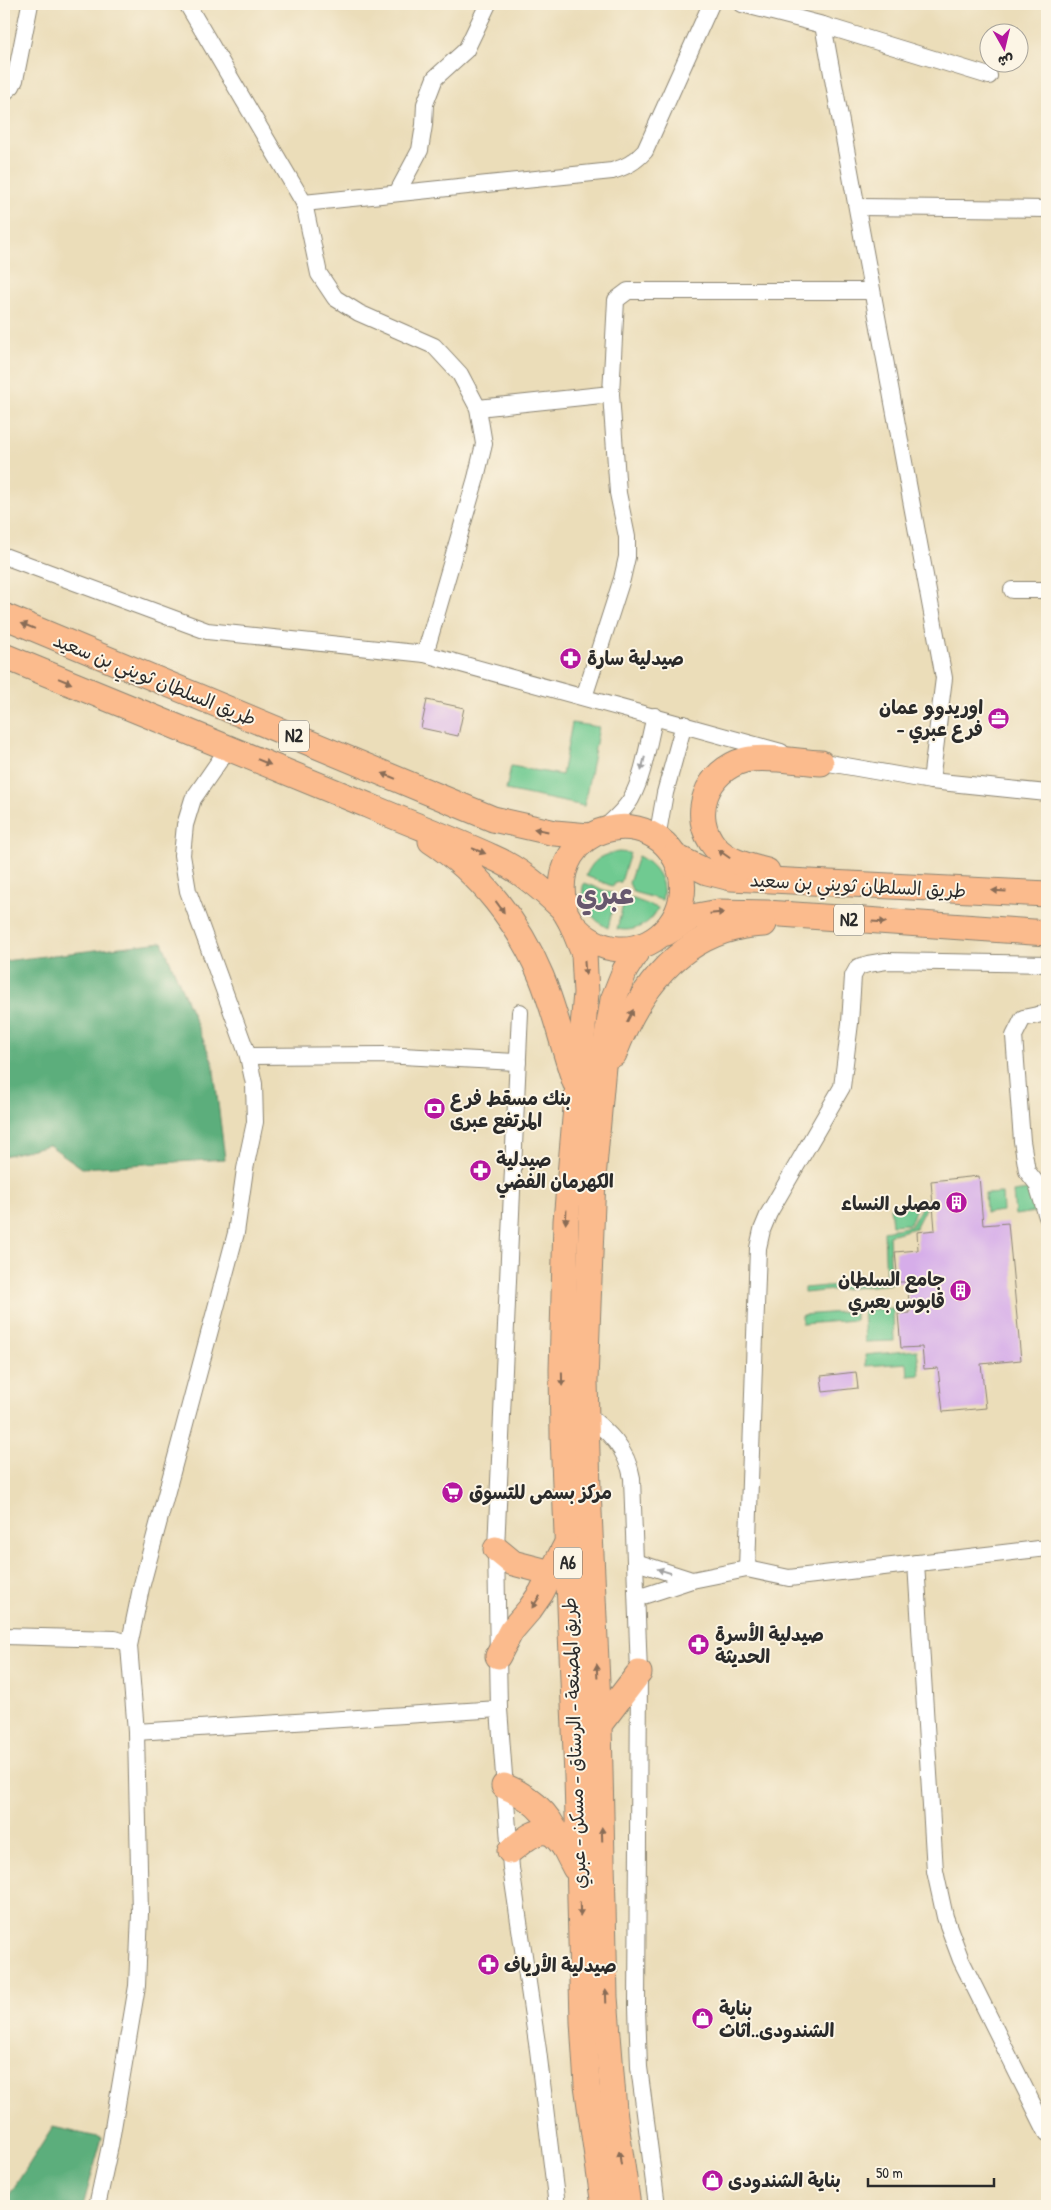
<svg xmlns="http://www.w3.org/2000/svg" width="1051" height="2210" font-family="'Patrick Hand','Playpen Sans Arabic',sans-serif">
<rect width="100%" height="100%" fill="#fcf5e5"/>
<filter id="ink" filterUnits="userSpaceOnUse"><feTurbulence type="fractalNoise" baseFrequency=".02" numOctaves="2"/><feDisplacementMap in="SourceGraphic" scale="10" xChannelSelector="R" yChannelSelector="G"/><feConvolveMatrix kernelMatrix="1 2 1 2 8 2 1 2 1" color-interpolation-filters="sRGB"/></filter>
<filter id="wash" filterUnits="userSpaceOnUse"><feTurbulence type="fractalNoise" baseFrequency=".0096" numOctaves="4" result="noise"/><feDisplacementMap in="SourceGraphic" scale="20" xChannelSelector="R" yChannelSelector="G"/><feGaussianBlur stdDeviation="1.12" result="paint"/><feColorMatrix in="noise" values="0 0 0 0 0 0 0 0 0 0 0 0 0 0 0 0 0 1.4 0 .05"/><feComposite in="paint" operator="in"/></filter>
<g filter="url(#wash)">
<rect width="100%" height="100%" fill="#ebddb9"/>
<!-- green -->
<g fill="#6fca91" stroke="#4d7a5e">
<polygon points="572,723 599,727 584,806 506,790 511,766 562,775"/>
<path d="M619 852 630 853 621 882 616 883 612 886 586 876C592 860 603 854 619 852Z"/>
<path d="M638 856C655 864 667 882 662 900L633 892 629 883Z"/>
<path d="M584 883 612 893 615 899 608 928C592 920 578 902 584 883Z"/>
<path d="M631 898 658 908C651 924 634 933 617 929L624 901Z"/>
<polygon points="1028,1190 1035,1212 1015,1215 1013,1192"/>
<polygon points="1002,1193 1003,1211 986,1213 985,1194"/>
<polygon points="926,1199 926,1207 915,1228 889,1235 891,1284 804,1293 804,1288 886,1281 884,1231 911,1226 921,1208 920,1200"/>
<polygon points="917,1205 910,1224 892,1225 890,1207"/>
<polygon points="893,1308 894,1341 865,1342 863,1310"/>
<polygon points="855,1311 855,1320 802,1324 802,1315"/>
<polygon points="917,1350 920,1375 908,1376 907,1363 866,1366 865,1355"/>
</g>
<!-- forest -->
<g fill="#5bae7b" stroke="#436c53">
<polygon points="162,942 213,1063 225,1159 82,1168 49,1145 4,1156 4,961"/>
<polygon points="53,2127 102,2138 83,2206 4,2206 4,2203"/>
</g>
<g id="blocks">
<!-- building -->
<g fill="#d6ade9">
<polygon points="427,700 464,708 458,736 421,728"/>
<polygon points="979,1176 983,1225 1008,1223 1021,1360 981,1364 986,1408 943,1412 938,1368 924,1369 922,1347 901,1348 898,1314 910,1313 907,1282 898,1282 895,1252 918,1250 917,1232 935,1230 931,1181"/>
<polygon points="856,1372 858,1388 823,1392 821,1376"/>
</g>
</g>
</g>
<g filter="url(#ink)">
<use href="#blocks" fill-opacity="0" stroke="#8b8472" stroke-width="1"/>
<g fill="none" stroke-linecap="round" stroke-linejoin="round">
<defs>
<g id="minor">
<polyline points="187,4 304,203 319,274 335,298 359,313 434,346 460,374 478,408 484,444 476,478 425,654"/>
<polyline points="742,4 823,25 989,76"/>
<polyline points="823,25 944,678 931,781"/>
<polyline points="4,93 12,86 15,80 30,4"/>
<polyline points="397,193 420,150 424,125 425,104 435,78 466,50 488,4"/>
<path d="M304 203 612 171C626 167 635 162 645 151L711 4"/>
<polyline points="858,207 1047,209"/>
<polyline points="478,408 611,394"/>
<polyline points="4,556 207,631 425,654 781,752"/>
<polyline points="1012,590 1047,590"/>
<polyline points="584,697 622,579 627,557 627,537 618,493 611,394 616,300 628,291 872,291"/>
<polyline points="812,760 931,781 1047,793"/>
<path d="M602 830C612 821 624 811 631 799 644 775 648 743 655 716"/>
<polyline points="657,838 665,793 684,724"/>
<polyline points="520,1012 496,1549 499,1709 511,1868 538,2050 557,2206"/>
<polyline points="1047,1013 1023,1018 1014,1036 1022,1141 1027,1171 1037,1184 1047,1217"/>
<polyline points="248,1056 383,1055 518,1062"/>
<path d="M586 1414C608 1431 627 1449 632 1478L639 1673 637 2007 639 2067 657 2206"/>
<polyline points="636,1562 692,1580"/>
<polyline points="916,1563 935,1871 945,1917 961,1960 1047,2133"/>
<polyline points="747,1569 758,1248 762,1230 769,1213 842,1087 850,1023 853,976 858,967 868,964 886,961 1047,964"/>
<polyline points="637,1598 692,1580 747,1569 789,1578 1047,1548"/>
<polyline points="4,1636 115,1639 125,1642 129,1646 136,1732 140,1913 137,1986 110,2146 97,2206"/>
<polyline points="129,1646 141,1588 236,1233 245,1169 255,1122 254,1084 248,1056 188,891 182,855 185,825 193,799 229,747"/>
<polyline points="136,1732 499,1709"/>
</g>
<g id="highway">
<polyline points="4,616 493,819 555,833 589,836"/>
<path d="M4 656C125 705 246 755 367 805 408 823 451 838 492 857 518 868 541 888 561 907 566 912 568 918 572 924 584 938 601 948 619 949 661 951 692 909 680 870 659 799 543 820 565 910"/>
<path d="M431 841C479 872 519 923 541 976 555 1010 563 1047 575 1082"/>
<polyline points="674,856 707,872 731,878 1047,894"/>
<path d="M767 871C749 866 728 862 715 847 689 816 706 770 745 760 765 755 799 762 821 763"/>
<polyline points="571,922 584,954 586,993 566,1221 562,1370 563,1436 577,1777 583,2022 587,2085 604,2206"/>
<polyline points="666,933 692,917 719,912 767,913 1047,933"/>
<path d="M614 1054C640 986 684 927 764 924"/>
<polyline points="496,1549 513,1563 552,1573"/>
<polyline points="498,1656 511,1631 530,1609 541,1593 566,1545"/>
<polyline points="599,1725 639,1673"/>
<path d="M504 1786C549 1805 554 1829 575 1868"/>
<path d="M510 1851C520 1844 536 1827 550 1833 555 1835 561 1843 565 1848"/>
<polyline points="628,2206 614,2110 605,1997 599,1725 588,1490 585,1381 593,1178 604,1055 613,1000 625,970 640,946"/>
</g>
</defs>
<!-- minor casing -->
<use href="#minor" stroke="#8b8472" stroke-width="18"/>
<!-- highway casing -->
<use href="#highway" stroke="#8b8472" stroke-width="27"/>
<!-- minor -->
<use href="#minor" stroke="#fff" stroke-width="16"/>
<!-- highway -->
<use href="#highway" stroke="#fbbb8d" stroke-width="25"/>
</g>
<!-- one-way arrows -->
<defs><path id="oneway-solid" d="M-6-.8H1V-3.2L6.5 0L1 3.2V.8H-6Z" transform="scale(1.25)"/></defs>
<g fill="#896c57">
<use href="#oneway-solid" transform="translate(28 626) rotate(-158)"/>
<use href="#oneway-solid" transform="translate(65 681) rotate(22)"/>
<use href="#oneway-solid" transform="translate(264 762) rotate(23)"/>
<use href="#oneway-solid" transform="translate(389 776) rotate(-158)"/>
<use href="#oneway-solid" transform="translate(541 830) rotate(-169)"/>
<use href="#oneway-solid" transform="translate(479 851) rotate(22)"/>
<use href="#oneway-solid" transform="translate(724 854) rotate(-145)"/>
<use href="#oneway-solid" transform="translate(999 891) rotate(-177)"/>
<use href="#oneway-solid" transform="translate(500 907) rotate(54)"/>
<use href="#oneway-solid" transform="translate(717 913) rotate(-5)"/>
<use href="#oneway-solid" transform="translate(879 922) rotate(4)"/>
<use href="#oneway-solid" transform="translate(585 968) rotate(85)"/>
<use href="#oneway-solid" transform="translate(630 1016) rotate(-63)"/>
<use href="#oneway-solid" transform="translate(566 1217) rotate(93)"/>
<use href="#oneway-solid" transform="translate(562 1379) rotate(89)"/>
<use href="#oneway-solid" transform="translate(536 1602) rotate(124)"/>
<use href="#oneway-solid" transform="translate(597 1671) rotate(-93)"/>
<use href="#oneway-solid" transform="translate(602 1834) rotate(-92)"/>
<use href="#oneway-solid" transform="translate(580 1909) rotate(89)"/>
<use href="#oneway-solid" transform="translate(606 1996) rotate(-92)"/>
<use href="#oneway-solid" transform="translate(620 2158) rotate(-98)"/>
</g>
<g fill="#a0a0a0">
<use href="#oneway-solid" transform="translate(643 764) rotate(104)"/>
<use href="#oneway-solid" transform="translate(664 1571) rotate(-163)"/>
</g>
</g>
<!-- icons -->
<defs>
<symbol id="pharmacy-disc" viewBox="-11 -11 22 22"><circle r="9.5" fill="#b5179e" stroke="#fcf5e5"/><path d="M-2-6h4v4h4v4h-4v4h-4v-4h-4v-4h4Z" fill="#fff"/></symbol>
<symbol id="office-disc" viewBox="-11 -11 22 22"><circle r="9.5" fill="#b5179e" stroke="#fcf5e5"/><path d="M-6-3h4V-5.5h4V-3h4V5H-6ZM-1-4.5V-3h2v-1.5ZM-6 0V1H6V0Z" fill="#fff"/></symbol>
<symbol id="bank-disc" viewBox="-11 -11 22 22"><circle r="9.5" fill="#b5179e" stroke="#fcf5e5"/><path d="M-6-4H6V4H-6ZM0-2.3a2.3 2.3 0 1 0 0 4.6a2.3 2.3 0 1 0 0-4.6Z" fill="#fff"/></symbol>
<symbol id="building-disc" viewBox="-11 -11 22 22"><circle r="9.5" fill="#b5179e" stroke="#fcf5e5"/><path d="M-4-6H4V6H1V3H-1V6H-4ZM-2.5-4.3h1.7v1.8h-1.7ZM.8-4.3h1.7v1.8H.8ZM-2.5-1h1.7V.8h-1.7ZM.8-1h1.7V.8H.8Z" fill="#fff"/></symbol>
<symbol id="supermarket-disc" viewBox="-11 -11 22 22"><circle r="9.5" fill="#b5179e" stroke="#fcf5e5"/><path d="M-6-5.5h2.5l.6 2H6L4.5 2H-2.5L-4.4-4H-6ZM-1.5 3.2a1.3 1.3 0 1 0 .1 0ZM3 3.2a1.3 1.3 0 1 0 .1 0Z" fill="#fff"/></symbol>
<symbol id="shop-disc" viewBox="-11 -11 22 22"><circle r="9.5" fill="#b5179e" stroke="#fcf5e5"/><path d="M-5-2.5h2.3a2.7 3.5 0 0 1 5.4 0H5L5.5 6h-11ZM-1.5-2.5h3a1.5 2.3 0 0 0-3 0Z" fill="#fff"/></symbol>
</defs>
<g fill-rule="evenodd">
<use href="#pharmacy-disc" x="558" y="646" width="25" height="25"/>
<use href="#office-disc" x="986" y="706" width="25" height="25"/>
<use href="#bank-disc" x="422" y="1096" width="25" height="25"/>
<use href="#pharmacy-disc" x="468" y="1158" width="25" height="25"/>
<use href="#building-disc" x="944" y="1190" width="25" height="25"/>
<use href="#building-disc" x="948" y="1278" width="25" height="25"/>
<use href="#supermarket-disc" x="440" y="1480" width="25" height="25"/>
<use href="#pharmacy-disc" x="686" y="1632" width="25" height="25"/>
<use href="#pharmacy-disc" x="476" y="1952" width="25" height="25"/>
<use href="#shop-disc" x="690" y="2006" width="25" height="25"/>
<use href="#shop-disc" x="700" y="2168" width="25" height="25"/>
</g>
<g text-anchor="middle" stroke-width="4" stroke-linejoin="round" paint-order="stroke">
<!-- shield labels -->
<g fill="#fcf5e5" stroke="#6a6863" stroke-width="1">
<rect x="279" y="720.5" width="30" height="31" rx="4"/>
<rect x="834" y="904.5" width="30" height="31" rx="4"/>
<rect x="554" y="1547.5" width="28" height="31" rx="4"/>
</g>
<g font-size="18" font-weight="bold" fill="#2b2b2b">
<text x="294" y="742">N2</text>
<text x="849" y="926">N2</text>
<text x="568" y="1569">A6</text>
</g>
<!-- poi labels -->
<g font-size="19" font-weight="bold" fill="#2b2b2b" stroke="#fcf5e5" text-anchor="start">
<text x="587" y="665">صيدلية سارة</text>
<text x="983" y="714" text-anchor="end">اوريدوو عمان<tspan x="983" dy="22">- فرع عبري</tspan></text>
<text x="450" y="1105">بنك مسقط فرع<tspan x="450" dy="22">المرتفع عبرى</tspan></text>
<text x="496" y="1166">صيدلية<tspan x="496" dy="22">الكهرمان الفضي</tspan></text>
<text x="941" y="1210" text-anchor="end">مصلى النساء</text>
<text x="945" y="1286" text-anchor="end">جامع السلطان<tspan x="945" dy="22">قابوس بعبري</tspan></text>
<text x="469" y="1499">مركز بسمى للتسوق</text>
<text x="715" y="1641">صيدلية الأسرة<tspan x="715" dy="22">الحديثة</tspan></text>
<text x="504" y="1972">صيدلية الأرياف</text>
<text x="719" y="2015">بناية<tspan x="719" dy="22">الشندودى..اثاث</tspan></text>
<text x="728" y="2187">بناية الشندودى</text>
</g>
<!-- street labels -->
<g font-size="19" fill="#2b2b2b" stroke="#fcf5e5">
<text transform="translate(155 679) rotate(22)" y="7">طريق السلطان ثويني بن سعيد</text>
<text transform="translate(858 885) rotate(3)" y="7">طريق السلطان ثويني بن سعيد</text>
<text transform="translate(574 1743) rotate(-92)" y="7">طريق المصنعة - الرستاق - مسكن - عبري</text>
</g>
<!-- town labels -->
<g font-size="29" font-weight="bold" fill="#67586e" stroke="#fcf5e5">
<text x="605" y="904">عبري</text>
</g>
</g>
<!-- margin -->
<rect width="1051" height="2210" fill="none" stroke="#fcf5e5" stroke-width="20"/>
<!-- north arrow -->
<g transform="translate(1004 48) rotate(172)"><circle r="24" fill="#fcf5e5" stroke="#a8a49b"/>
<path d="M0-4L9 19L0 12L-9 19Z" fill="#b5179e"/>
<text y="-8" font-size="14" font-weight="bold" text-anchor="middle" fill="#2b2b2b">ش</text>
</g>
<!-- scale -->
<path d="M868 2178v8h126v-8" fill="none" stroke="#2b2b2b" stroke-width="2.5"/>
<text x="876" y="2178" font-size="15" fill="#2b2b2b" stroke="#fcf5e5" stroke-width="4" paint-order="stroke">50 m</text>
</svg>
